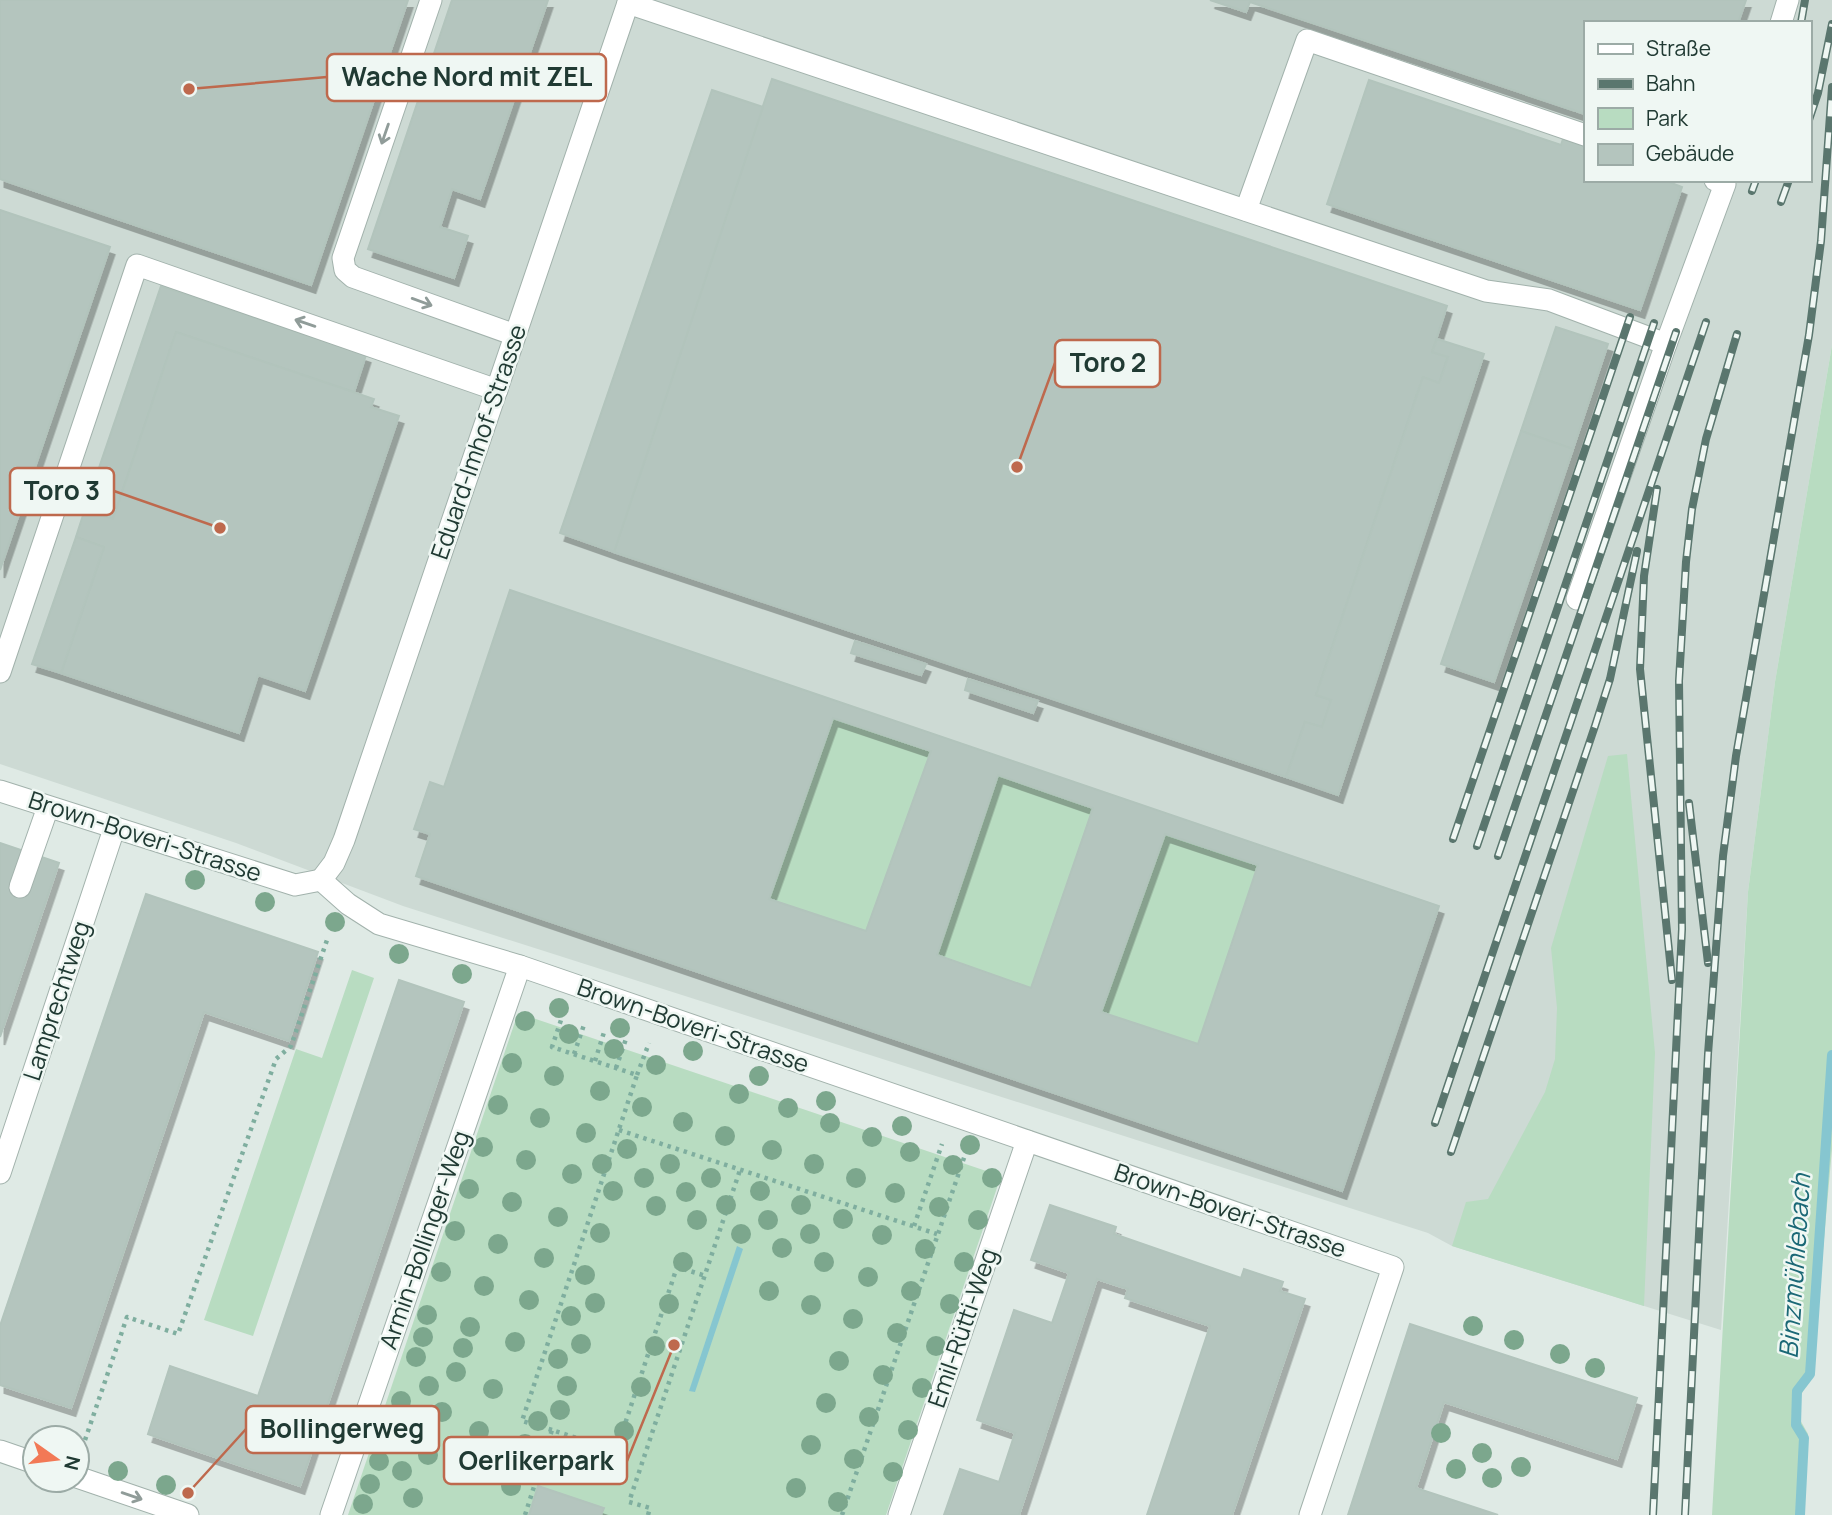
<svg xmlns="http://www.w3.org/2000/svg" width="1832" height="1515" font-family="Manrope,sans-serif">
<defs>
<filter id="shadow"><feDropShadow dx="4.5" dy="8" stdDeviation="0" flood-color="#0004"/></filter>
</defs>
<rect width="100%" height="100%" fill="#dfeae5"/>
<!-- built -->
<path fill="#cddad4" fill-rule="evenodd" d="M0 0H1832V345L1775 682 1748 892 1721 1330 1452 1246 1428 1233 403 906 236 843 0 764ZM1585 23H1809V180H1585Z"/>
<!-- green -->
<g fill="#b8dcc1">
<polygon points="1832,345 1832,1149 1812,1374 1801,1395 1799,1418 1808,1434 1803,1515 1712,1515 1748,892 1775,682"/>
<polygon points="833,718 931,751 866,931 769,899"/>
<polygon points="1627,754 1655,1053 1644,1306 1452,1246 1466,1202 1488,1199 1545,1092 1555,1059 1557,1008 1551,948 1608,756"/>
<polygon points="998,775 1093,808 1031,988 937,955"/>
<polygon points="1165,834 1258,865 1198,1044 1101,1012"/>
<polygon points="352,970 374,978 253,1336 204,1320 296,1049 322,1058"/>
<polygon points="518,1013 1001,1176 886,1515 348,1515"/>
</g>
<!-- water -->
<polygon fill="#86c6d0" points="737,1246 743,1249 695,1392 689,1391"/>
<g fill="none" stroke-linecap="round" stroke-linejoin="round">
<!-- stream -->
<polyline stroke="#86c6d0" stroke-width="10" points="1800,1515 1804,1438 1796,1425 1797,1391 1810,1374 1832,1055"/>
</g>
<!-- building -->
<g fill="#b4c5be" stroke="#b2c4bc" stroke-width="2" fill-rule="evenodd" filter="url(#shadow)">
<polygon points="0,0 408,0 311,285 0,179"/>
<polygon points="452,0 548,0 480,199 452,189 440,227 468,236 454,278 368,249"/>
<polygon points="1210,0 1746,0 1738,23 1585,23 1585,114 1250,2 1246,12"/>
<polygon points="772,79 1447,306 1432,352 1448,357 1439,383 1423,377 1316,695 1331,700 1322,727 1305,722 1286,777 614,552"/>
<polygon points="1369,80 1561,145 1563,139 1585,146 1585,180 1664,180 1682,187 1640,310 1327,204"/>
<polygon points="712,90 763,107 614,552 560,533"/>
<polygon points="0,210 110,247 0,570"/>
<polygon points="161,286 366,355 354,392 176,332 113,519 85,509"/>
<polygon points="1556,327 1608,344 1573,449 1521,431"/>
<polygon points="176,332 374,399 371,407 399,416 305,691 258,675 239,733 61,673 104,547 76,537 85,509 113,519"/>
<polygon points="1437,339 1484,354 1338,795 1286,777 1305,722 1322,727 1331,700 1316,695 1423,377 1439,383 1448,357 1432,352"/>
<polygon points="1521,431 1573,449 1494,682 1441,664"/>
<polygon points="76,537 104,547 61,673 32,664"/>
<path d="M510 590 1439 906 1342 1191 416 876 430 834 414 829 430 782 444 787ZM833 718 931 751 866 931 769 899ZM998 775 1093 808 1031 988 937 955ZM1165 834 1258 865 1198 1044 1101 1012Z"/>
<polygon points="855,641 926,664 921,675 851,653"/>
<polygon points="968,679 1038,701 1033,713 965,690"/>
<polygon points="0,843 59,863 0,1037"/>
<polygon points="146,894 318,952 289,1041 204,1012 71,1408 0,1385 0,1326"/>
<polygon points="399,980 464,1002 300,1486 148,1434 170,1366 258,1396"/>
<polygon points="1050,1205 1116,1227 1114,1234 1241,1278 1244,1269 1283,1282 1280,1291 1305,1299 1232,1515 1147,1515 1210,1326 1125,1298 1128,1289 1097,1279 1019,1515 944,1515 960,1469 999,1482 1015,1433 977,1420 1014,1310 1052,1323 1069,1273 1031,1260"/>
<polygon points="1410,1324 1637,1398 1617,1459 1444,1402 1416,1488 1498,1515 1348,1515"/>
<polygon points="538,1486 604,1508 601,1515 529,1515"/>
</g>
<g fill="none" stroke-linecap="round" stroke-linejoin="round">
<defs>
<g id="minor">
<polyline points="431,0 343,258 345,270 353,277 515,335"/>
<polyline points="628,3 1486,291 1549,300 1666,344 1577,599"/>
<polyline points="1781,23 1788,0"/>
<polyline points="1246,210 1307,40 1585,135"/>
<polyline points="1666,344 1725,184 1715,180"/>
<polyline points="0,672 137,265 497,390"/>
<polyline points="0,791 295,885 321,880 348,904 379,924 520,966 1393,1267 1310,1515"/>
<polyline points="321,880 334,863 344,840 629,0"/>
<polyline points="20,887 48,807"/>
<polyline points="0,1173 114,829"/>
<polyline points="0,1451 35,1463"/>
<polyline points="77,1477 188,1515"/>
<polyline points="331,1515 520,966"/>
<polyline points="899,1515 1027,1141"/>
</g>
</defs>
<!-- minor casing -->
<use href="#minor" stroke="#a2b2ac" stroke-width="23"/>
<!-- path -->
<g stroke="#7fae9f" stroke-width="4.5" stroke-dasharray="3.5 5" stroke-linecap="butt">
<polyline points="574,1054 585,1022"/>
<polyline points="595,1061 605,1029"/>
<polyline points="616,1068 627,1036"/>
<polyline points="637,1075 649,1043"/>
<polyline points="619,1130 937,1234"/>
<polyline points="914,1226 942,1144"/>
<polyline points="552,1430 522,1421 637,1075 552,1047 563,1014"/>
<polyline points="85,1440 127,1317 178,1334 276,1059 291,1046 328,937"/>
<polyline points="525,1515 552,1430 616,1451 677,1267 706,1276"/>
<polyline points="648,1515 650,1508 629,1502 740,1170"/>
<polyline points="842,1515 966,1152"/>
</g>
<!-- minor -->
<use href="#minor" stroke="#fff" stroke-width="21"/>
<defs>
<g id="rail">
<polyline points="1801,23 1805,0"/>
<polyline points="1809,120 1818,93 1832,24"/>
<polyline points="1752,191 1756,180"/>
<polyline points="1781,202 1789,180"/>
<polyline points="1657,489 1644,576 1640,669 1672,980"/>
<polyline points="1689,803 1708,963"/>
<polyline points="1453,839 1630,317"/>
<polyline points="1477,846 1654,323"/>
<polyline points="1498,856 1676,332"/>
<polyline points="1435,1123 1706,322"/>
<polyline points="1451,1152 1595,726 1610,679 1637,551"/>
<polyline points="1653,1515 1682,929 1679,681 1686,562 1692,509 1706,439 1737,334"/>
<polyline points="1685,1515 1708,1054 1723,856 1736,756 1809,335 1821,241 1832,87"/>
</g>
</defs>
<!-- rail casing -->
<use href="#rail" stroke="#5a766e" stroke-width="8"/>
<!-- rail -->
<use href="#rail" stroke="#eff7f3" stroke-width="5" stroke-dasharray="16" stroke-linecap="butt"/>
</g>
<!-- trees -->
<g fill="#7ca78d">
<circle cx="195" cy="880" r="10"/>
<circle cx="265" cy="902" r="10"/>
<circle cx="335" cy="922" r="10"/>
<circle cx="399" cy="954" r="10"/>
<circle cx="462" cy="974" r="10"/>
<circle cx="559" cy="1008" r="10"/>
<circle cx="525" cy="1021" r="10"/>
<circle cx="620" cy="1028" r="10"/>
<circle cx="569" cy="1034" r="10"/>
<circle cx="614" cy="1049" r="10"/>
<circle cx="693" cy="1051" r="10"/>
<circle cx="512" cy="1063" r="10"/>
<circle cx="656" cy="1065" r="10"/>
<circle cx="554" cy="1076" r="10"/>
<circle cx="759" cy="1076" r="10"/>
<circle cx="600" cy="1091" r="10"/>
<circle cx="739" cy="1094" r="10"/>
<circle cx="826" cy="1101" r="10"/>
<circle cx="498" cy="1105" r="10"/>
<circle cx="642" cy="1107" r="10"/>
<circle cx="788" cy="1108" r="10"/>
<circle cx="540" cy="1118" r="10"/>
<circle cx="683" cy="1122" r="10"/>
<circle cx="830" cy="1123" r="10"/>
<circle cx="902" cy="1126" r="10"/>
<circle cx="586" cy="1133" r="10"/>
<circle cx="725" cy="1136" r="10"/>
<circle cx="872" cy="1137" r="10"/>
<circle cx="970" cy="1145" r="10"/>
<circle cx="483" cy="1147" r="10"/>
<circle cx="627" cy="1149" r="10"/>
<circle cx="772" cy="1150" r="10"/>
<circle cx="910" cy="1152" r="10"/>
<circle cx="526" cy="1160" r="10"/>
<circle cx="602" cy="1164" r="10"/>
<circle cx="670" cy="1164" r="10"/>
<circle cx="814" cy="1164" r="10"/>
<circle cx="953" cy="1165" r="10"/>
<circle cx="572" cy="1174" r="10"/>
<circle cx="644" cy="1178" r="10"/>
<circle cx="711" cy="1178" r="10"/>
<circle cx="856" cy="1178" r="10"/>
<circle cx="992" cy="1178" r="10"/>
<circle cx="469" cy="1189" r="10"/>
<circle cx="613" cy="1191" r="10"/>
<circle cx="760" cy="1191" r="10"/>
<circle cx="686" cy="1192" r="10"/>
<circle cx="895" cy="1193" r="10"/>
<circle cx="512" cy="1202" r="10"/>
<circle cx="726" cy="1205" r="10"/>
<circle cx="801" cy="1205" r="10"/>
<circle cx="656" cy="1206" r="10"/>
<circle cx="939" cy="1207" r="10"/>
<circle cx="558" cy="1217" r="10"/>
<circle cx="843" cy="1219" r="10"/>
<circle cx="697" cy="1220" r="10"/>
<circle cx="768" cy="1220" r="10"/>
<circle cx="978" cy="1220" r="10"/>
<circle cx="455" cy="1231" r="10"/>
<circle cx="600" cy="1233" r="10"/>
<circle cx="741" cy="1234" r="10"/>
<circle cx="810" cy="1234" r="10"/>
<circle cx="882" cy="1235" r="10"/>
<circle cx="498" cy="1244" r="10"/>
<circle cx="782" cy="1248" r="10"/>
<circle cx="925" cy="1249" r="10"/>
<circle cx="544" cy="1258" r="10"/>
<circle cx="683" cy="1262" r="10"/>
<circle cx="824" cy="1262" r="10"/>
<circle cx="964" cy="1262" r="10"/>
<circle cx="441" cy="1272" r="10"/>
<circle cx="585" cy="1275" r="10"/>
<circle cx="868" cy="1277" r="10"/>
<circle cx="484" cy="1286" r="10"/>
<circle cx="769" cy="1291" r="10"/>
<circle cx="911" cy="1291" r="10"/>
<circle cx="529" cy="1300" r="10"/>
<circle cx="595" cy="1303" r="10"/>
<circle cx="669" cy="1304" r="10"/>
<circle cx="950" cy="1304" r="10"/>
<circle cx="811" cy="1305" r="10"/>
<circle cx="427" cy="1315" r="10"/>
<circle cx="571" cy="1316" r="10"/>
<circle cx="853" cy="1319" r="10"/>
<circle cx="1473" cy="1326" r="10"/>
<circle cx="470" cy="1327" r="10"/>
<circle cx="897" cy="1333" r="10"/>
<circle cx="423" cy="1337" r="10"/>
<circle cx="1514" cy="1340" r="10"/>
<circle cx="515" cy="1342" r="10"/>
<circle cx="581" cy="1344" r="10"/>
<circle cx="655" cy="1346" r="10"/>
<circle cx="936" cy="1346" r="10"/>
<circle cx="463" cy="1348" r="10"/>
<circle cx="1560" cy="1354" r="10"/>
<circle cx="416" cy="1357" r="10"/>
<circle cx="558" cy="1359" r="10"/>
<circle cx="839" cy="1361" r="10"/>
<circle cx="1595" cy="1368" r="10"/>
<circle cx="456" cy="1372" r="10"/>
<circle cx="883" cy="1375" r="10"/>
<circle cx="429" cy="1386" r="10"/>
<circle cx="567" cy="1386" r="10"/>
<circle cx="641" cy="1387" r="10"/>
<circle cx="922" cy="1388" r="10"/>
<circle cx="493" cy="1389" r="10"/>
<circle cx="401" cy="1401" r="10"/>
<circle cx="826" cy="1403" r="10"/>
<circle cx="560" cy="1410" r="10"/>
<circle cx="442" cy="1412" r="10"/>
<circle cx="869" cy="1417" r="10"/>
<circle cx="538" cy="1421" r="10"/>
<circle cx="908" cy="1430" r="10"/>
<circle cx="479" cy="1431" r="10"/>
<circle cx="624" cy="1431" r="10"/>
<circle cx="1441" cy="1433" r="10"/>
<circle cx="525" cy="1444" r="10"/>
<circle cx="811" cy="1445" r="10"/>
<circle cx="1482" cy="1453" r="10"/>
<circle cx="428" cy="1455" r="10"/>
<circle cx="854" cy="1459" r="10"/>
<circle cx="379" cy="1461" r="10"/>
<circle cx="1521" cy="1467" r="10"/>
<circle cx="1456" cy="1469" r="10"/>
<circle cx="118" cy="1471" r="10"/>
<circle cx="402" cy="1471" r="10"/>
<circle cx="893" cy="1472" r="10"/>
<circle cx="1492" cy="1478" r="10"/>
<circle cx="370" cy="1484" r="10"/>
<circle cx="166" cy="1485" r="10"/>
<circle cx="511" cy="1486" r="10"/>
<circle cx="796" cy="1488" r="10"/>
<circle cx="413" cy="1498" r="10"/>
<circle cx="838" cy="1502" r="10"/>
<circle cx="363" cy="1504" r="10"/>
</g>
<!-- one-way arrows -->
<defs><path id="oneway-shaft" d="M-6 0H5M1.5-3L5.5 0L1.5 3" fill="none" stroke-width="1.6" stroke-linecap="round" stroke-linejoin="round" transform="scale(1.75)"/></defs>
<g stroke="#909c99">
<use href="#oneway-shaft" transform="translate(385 134) rotate(109)"/>
<use href="#oneway-shaft" transform="translate(422 302) rotate(20)"/>
<use href="#oneway-shaft" transform="translate(305 323) rotate(-161)"/>
<use href="#oneway-shaft" transform="translate(132 1496) rotate(19)"/>
</g>
<g text-anchor="middle" stroke-width="5" stroke-linejoin="round" paint-order="stroke">
<!-- street labels -->
<g font-size="24" fill="#203a33" stroke="#eff7f3">
<text transform="translate(479 442) rotate(-71)" y="8">Eduard-Imhof-Strasse</text>
<text transform="translate(145 837) rotate(18)" y="8">Brown-Boveri-Strasse</text>
<text transform="translate(57 1001) rotate(-72)" y="8">Lamprechtweg</text>
<text transform="translate(693 1026) rotate(19)" y="8">Brown-Boveri-Strasse</text>
<text transform="translate(1230 1211) rotate(19)" y="8">Brown-Boveri-Strasse</text>
<text transform="translate(425 1240) rotate(-71)" y="8">Armin-Bollinger-Weg</text>
<text transform="translate(963 1328) rotate(-71)" y="8">Emil-Rütti-Weg</text>
</g>
<!-- water labels -->
<g font-size="26" font-style="italic" fill="#1b6876" stroke="#eff7f3">
<text transform="translate(1795 1266) rotate(-86)" y="9">Binzmühlebach</text>
</g>
</g>
<!-- callouts -->
<path fill="none" stroke="#be694d" stroke-width="2.5" d="M189 89L327 77M1017 467L1055 363M220 528L114 491M188 1493L246 1429M674 1345L627 1461"/>
<g fill="#be694d" stroke="#eff7f3" stroke-width="2.5">
<circle cx="189" cy="89" r="7"/>
<circle cx="1017" cy="467" r="7"/>
<circle cx="220" cy="528" r="7"/>
<circle cx="188" cy="1493" r="7"/>
<circle cx="674" cy="1345" r="7"/>
</g>
<g fill="#eff7f3" stroke="#be694d" stroke-width="2.5">
<rect x="327" y="54" width="279" height="47" rx="7"/>
<rect x="1055" y="340" width="105" height="47" rx="7"/>
<rect x="10" y="468" width="104" height="47" rx="7"/>
<rect x="246" y="1406" width="193" height="47" rx="7"/>
<rect x="444" y="1437" width="183" height="47" rx="7"/>
</g>
<g font-size="26" text-anchor="middle" font-weight="bold" fill="#203a33">
<text x="467" y="86">Wache Nord mit ZEL</text>
<text x="1108" y="372">Toro 2</text>
<text x="62" y="500">Toro 3</text>
<text x="342" y="1438">Bollingerweg</text>
<text x="536" y="1470">Oerlikerpark</text>
</g>
<!-- legend -->
<rect x="1584" y="21" width="228" height="161" fill="#eff7f3" stroke="#9caba6" stroke-width="2"/>
<rect x="1598" y="44" width="35" height="10" fill="#ffffff" stroke="#9caba6" stroke-width="2"/>
<text x="1646" y="56" font-size="21" fill="#203a33">Straße</text>
<rect x="1598" y="79" width="35" height="10" fill="#5a766e" stroke="#9caba6" stroke-width="2"/>
<text x="1646" y="91" font-size="21" fill="#203a33">Bahn</text>
<rect x="1598" y="108" width="35" height="21" fill="#b8dcc1" stroke="#9caba6" stroke-width="2"/>
<text x="1646" y="126" font-size="21" fill="#203a33">Park</text>
<rect x="1598" y="144" width="35" height="21" fill="#b4c5be" stroke="#9caba6" stroke-width="2"/>
<text x="1646" y="161" font-size="21" fill="#203a33">Gebäude</text>
<!-- north arrow -->
<g transform="translate(56 1459) rotate(104)"><circle r="33" fill="#eff7f3" stroke="#9caba6" stroke-width="2"/>
<path d="M0-5L12 26L0 18L-12 26Z" fill="#f27956"/>
<text y="-10" font-size="19" font-weight="bold" text-anchor="middle" fill="#203a33">N</text>
</g>
</svg>
